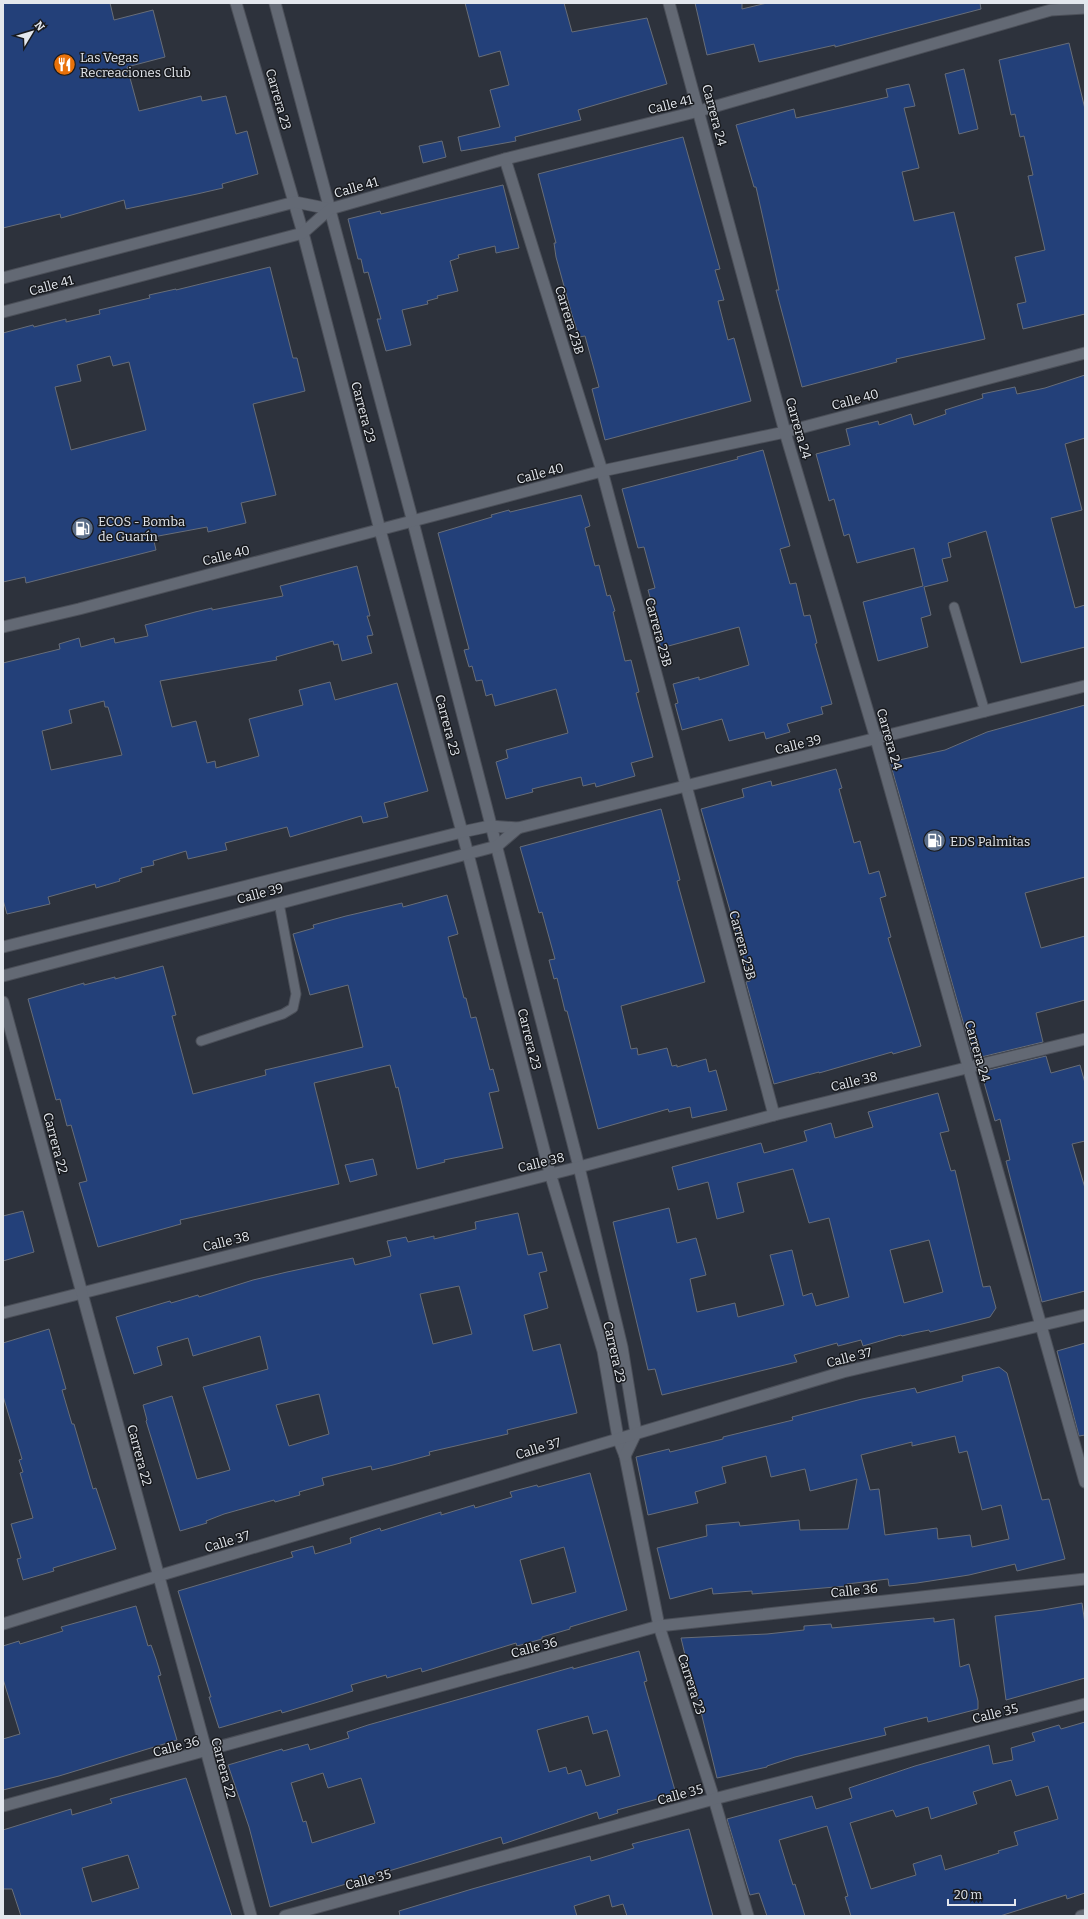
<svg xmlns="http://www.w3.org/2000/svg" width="1088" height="1919" font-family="Bitter,serif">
<rect width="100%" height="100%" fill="#2d323c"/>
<!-- building -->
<g fill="#234079" stroke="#676d78" fill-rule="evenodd">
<polygon points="3,3 110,3 114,20 153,10 165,57 127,67 139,111 201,96 202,101 226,96 236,134 247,131 258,174 222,184 223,188 197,194 126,209 124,200 61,218 60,214 3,228"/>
<polygon points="465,3 564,3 572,32 647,18 667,84 578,110 581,120 515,137 516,141 461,151 458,137 500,127 490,90 509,85 500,51 479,57"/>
<polygon points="695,3 742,3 742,9 767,3 980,3 981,9 835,47 835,45 759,62 754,44 707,55"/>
<polygon points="1069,43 1085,109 1085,314 1023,329 1017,304 1026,302 1015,257 1045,250 1028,176 1033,175 1024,136 1020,137 1015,114 1011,115 999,60"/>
<polygon points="964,69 978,129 959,134 945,74"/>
<polygon points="909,84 915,106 904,108 919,168 902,172 914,221 954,212 985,339 896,359 897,362 802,387 776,290 779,290 756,187 754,187 736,125 794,109 796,118 849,106 888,97 886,89"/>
<polygon points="683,137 720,269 715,270 724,300 718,301 728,340 734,338 751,401 605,440 592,389 599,387 585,336 579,337 572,315 556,257 554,243 556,243 538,174"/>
<polygon points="442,141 446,157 423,163 419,146"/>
<polygon points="503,185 519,248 496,253 495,246 458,255 459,258 450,261 458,291 437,296 438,298 427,301 428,304 402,310 411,345 386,351 377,319 381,319 368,272 364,273 361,259 358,259 348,219 380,211 381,214"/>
<path d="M270 267 293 358H297L305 391 253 404 276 495 241 503 246 523 208 532 207 527 153 537 156 550 26 583 25 577 3 582V333L33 325 34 327 66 319V322L100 314 99 310 150 298 149 295 176 289V290ZM110 356 113 366 129 362 146 430 71 450 55 387 81 381 77 365Z"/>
<polygon points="1085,375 1085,438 1065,444 1082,510 1051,518 1075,608 1085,605 1085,647 1021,663 986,531 948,543 951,557 942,559 948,581 924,587 931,615 921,618 928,647 878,661 863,602 923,586 914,548 857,563 849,534 844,536 834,499 829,501 816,454 850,445 846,429 878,421 879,425 911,414 914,425 946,414 945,410 983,398 982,394 1015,387 1017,394 1045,388"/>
<polygon points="763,450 790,546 780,549 790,584 796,583 804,616 810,615 817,643 815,644 832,704 821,707 823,714 787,724 790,732 766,739 764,732 729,741 722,719 682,730 675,704 678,703 673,684 699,677 699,680 749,665 739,627 661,648 654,622 657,621 648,590 655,588 644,547 638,548 622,489 738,459 737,457"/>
<polygon points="581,495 590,526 585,528 595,566 599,565 607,596 610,595 615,611 613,612 625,661 631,660 639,692 636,693 653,757 631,763 635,776 596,787 595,783 583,786 581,777 532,789 533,792 506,799 496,762 508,758 506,750 568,733 556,689 495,706 492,694 486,696 482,680 476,681 472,666 469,667 464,650 469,649 438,533 492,517 491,515 509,510 510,512"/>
<path d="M357 566 370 616H367L373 635 367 636 372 653 342 661 338 644 334 645 333 641 276 657 277 660 160 681 172 727 196 721 207 763 215 761 216 768 259 756 249 719 303 705 299 690 330 682 335 700 397 683 428 791 384 803 388 817 363 823 361 816 290 837 287 827 225 843 227 850 188 859 186 851 153 861 154 865 141 868 142 872 119 879 120 881 96 888 95 884 48 897 50 904 7 914 3 900V663L60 649 59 644 79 638 81 647 114 638 115 643 148 636 145 625 195 612 212 608V610L283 596 280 586ZM104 701 105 707H108L122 755 51 770 42 731 72 723 69 710Z"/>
<polygon points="1085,705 1085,877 1025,893 1041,948 1085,936 1085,1000 1036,1013 1043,1042 977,1058 977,1056 973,1057 890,762 945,750 987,732"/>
<polygon points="836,769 842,788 839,789 854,843 860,841 869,874 879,871 886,896 880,898 891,937 888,938 921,1046 893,1054 892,1052 819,1073 819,1072 774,1084 746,982 750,981 701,809 744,797 742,789 771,781 772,786"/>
<polygon points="661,809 680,880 677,881 705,982 621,1006 631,1049 637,1048 638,1055 667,1048 672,1066 677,1065 677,1067 706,1059 709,1072 716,1070 727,1110 692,1118 690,1107 669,1112 668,1109 598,1129 567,1011 565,1011 557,978 554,979 549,960 555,959 542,912 539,913 520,847"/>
<polygon points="447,895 458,934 448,937 464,998 466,998 471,1018 476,1017 490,1070 493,1069 499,1091 489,1093 503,1148 444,1160 445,1162 417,1169 398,1087 396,1088 390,1065 314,1083 339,1184 180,1220 181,1224 98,1247 79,1183 87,1181 71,1125 67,1126 60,1099 56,1100 28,999 84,983 84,985 115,977 115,979 163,966 176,1015 172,1016 193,1094 266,1075 265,1070 363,1047 348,985 310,995 293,934 314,928 313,925 346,916 402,903 403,907"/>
<polygon points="1046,1056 1051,1073 1080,1065 1085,1083 1085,1141 1072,1144 1085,1188 1085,1291 1042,1302 1006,1161 1010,1160 1000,1119 995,1121 981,1072"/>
<path d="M938 1093 949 1131 940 1133 951 1171 955 1170 983 1287 990 1286 996 1308 990 1317 930 1332 929 1330 914 1333 902 1336 901 1335 863 1346 861 1340 838 1346 837 1343 794 1355 797 1362 662 1395 655 1369 648 1370 613 1222 669 1208 677 1243 696 1238 706 1275 690 1279 697 1312 735 1303 738 1317 784 1305 770 1255 792 1250 803 1296 812 1293 816 1306 849 1297 829 1218 809 1223 793 1169 737 1183 744 1212 717 1219 708 1182 678 1190 672 1167 761 1143 764 1153 807 1141 804 1131 831 1123 835 1138 873 1127 868 1112ZM929 1240 943 1292 904 1303 890 1250Z"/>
<polygon points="373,1159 377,1175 350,1182 345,1165"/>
<polygon points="23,1211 34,1252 3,1261 3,1216"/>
<path d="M518 1213 528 1255 542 1252 547 1271 539 1273 548 1308 524 1315 533 1351 560 1344 577 1413 507 1430 508 1434 429 1452 430 1455 393 1465 372 1470 371 1466 322 1478 324 1485 299 1492 300 1495 275 1502 274 1500 224 1514 206 1521 207 1523 180 1531 146 1421 147 1420 143 1405 172 1396 197 1479 230 1470 203 1387 268 1369 260 1336 193 1356 188 1338 157 1347 162 1365 134 1374 116 1317 170 1301 171 1303 198 1295 199 1297 253 1280 287 1272 353 1258 355 1265 391 1256 387 1241 406 1237 408 1242 434 1236V1239L476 1229 475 1222ZM459 1286 472 1334 433 1344 420 1294ZM319 1394 329 1434 289 1446 276 1405Z"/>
<polygon points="49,1329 66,1389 62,1390 72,1424 74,1424 93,1489 96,1488 116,1549 53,1568 54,1571 23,1580 17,1559 21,1558 11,1524 33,1518 20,1473 23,1472 19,1460 22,1459 3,1396 3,1343"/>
<polygon points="1085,1343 1085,1435 1079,1436 1057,1351"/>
<path d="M999 1367 1007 1373 1042 1500 1049 1499 1065 1559 1017 1571 1015 1564 969 1575 917 1583 889 1586 888 1579 847 1584V1586L752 1594V1591L713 1594 712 1588 670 1599 657 1548 707 1536 706 1525 739 1522 740 1526 799 1520 800 1530 848 1529 857 1479 810 1491 805 1469 771 1477 766 1456 722 1467 726 1483 695 1492 698 1503 648 1515 636 1457 669 1449 670 1452 723 1439V1437L793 1420 792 1417 862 1399 915 1388 917 1393 963 1381 962 1376ZM955 1436 959 1453 967 1451 982 1510 1001 1505 1009 1539 972 1547 970 1535 938 1539 937 1528 885 1535 879 1489 870 1490 861 1455 912 1442V1446Z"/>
<path d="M590 1473 627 1610 570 1627V1629L542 1637V1639L517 1646 516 1643 422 1672 421 1668 387 1678 386 1675 351 1685 353 1691 328 1699 282 1713 281 1710 219 1728 209 1697H211L178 1591 293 1557 291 1552 313 1546 315 1554 351 1543 350 1538 380 1528 381 1531 441 1512V1515L474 1505 475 1508 512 1497 510 1492 537 1485 538 1487ZM564 1547 576 1592 532 1604 520 1560Z"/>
<polygon points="1082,1603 1085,1624 1085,1678 1006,1700 995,1616 1043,1610"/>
<polygon points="136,1606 148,1646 151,1645 156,1659 161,1675 158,1676 177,1740 59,1776 3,1790 3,1739 20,1734 3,1679 3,1646 19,1641 20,1644 63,1631 61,1627"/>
<polygon points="934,1618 934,1622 954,1619 960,1667 969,1664 978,1701 978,1709 928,1722 927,1717 884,1728 886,1735 795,1757 767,1766 767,1767 717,1778 693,1679 691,1680 681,1638 767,1634 804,1630 804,1626 831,1624 832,1628"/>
<path d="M639 1651 647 1681 644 1682 676 1794 617 1810 618 1813 599 1819 597 1812 503 1844 501 1837 270 1907 249 1827 228 1765 282 1749 283 1751 308 1744 310 1750 349 1738 347 1732 368 1725 573 1667V1669ZM588 1716 593 1734 607 1730 620 1776 586 1786 581 1770 568 1774 566 1767 549 1772 537 1730ZM323 1773 328 1788 361 1778 375 1823 312 1843 306 1821 303 1822 291 1783Z"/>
<path d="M1085 1722V1893L1067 1899 1066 1895 1000 1916H851L845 1897 848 1896 827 1826 779 1840 793 1885 795 1884 805 1916H767L759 1893 750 1895 727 1819 812 1796 816 1809 852 1798 849 1788 915 1766 989 1745 993 1764 1013 1760 1011 1748 1035 1741 1032 1733 1059 1725 1061 1729ZM1011 1780 1016 1796 1048 1786 1058 1819 1014 1832 1018 1845 998 1851 999 1853 945 1870 941 1855 913 1864 916 1875 871 1889 850 1823 893 1810 896 1817 928 1807 931 1819 977 1804 973 1792Z"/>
<path d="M186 1778 232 1916H21L12 1889H3V1830L71 1809 72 1815 112 1803 110 1799ZM128 1855 139 1888 92 1902 82 1868Z"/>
<polygon points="689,1829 713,1916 627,1916 623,1904 612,1907 609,1895 574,1906 577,1916 400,1916 399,1911 472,1889 590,1856 591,1861 634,1848 632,1844"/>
</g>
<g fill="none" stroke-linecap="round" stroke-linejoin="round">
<defs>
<g id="service">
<polyline points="954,607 985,712"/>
<polyline points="201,1041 283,1014 293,1008 296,994 279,903"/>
</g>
<g id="minor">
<polyline points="236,3 303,233 380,530 468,854 550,1173 603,1351 618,1438 625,1456 659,1626 714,1799 748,1916"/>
<polyline points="275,3 413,522 579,1167 622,1347 636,1433 625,1456"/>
<polyline points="505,159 602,471 774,1115"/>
<polyline points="3,278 295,202 330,209"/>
<polyline points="3,312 303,233 330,209 505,159 699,111 1051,10 1085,8"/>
<polyline points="3,627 79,609 602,471 785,432 1085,353"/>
<polyline points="3,947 462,832 490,826 518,828 1085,686"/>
<polyline points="3,976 497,846 518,828"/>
<polyline points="3,1313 579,1167 774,1115 1085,1039"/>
<polyline points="3,1806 659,1626 1085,1579"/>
<polyline points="285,1916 714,1799 1085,1704"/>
<polyline points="1081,1916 1085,1915"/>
</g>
<g id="tertiary">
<polyline points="669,3 785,432 876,739 1085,1482"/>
<polyline points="3,1002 251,1916"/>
<polyline points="3,1624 158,1576 843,1372 1085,1315"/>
</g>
</defs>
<!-- service casing -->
<use href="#service" stroke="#4b4f58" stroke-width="11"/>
<!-- minor casing -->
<use href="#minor" stroke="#4b4f58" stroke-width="13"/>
<!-- tertiary casing -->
<use href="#tertiary" stroke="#4b4f58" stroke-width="13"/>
<!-- service -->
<use href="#service" stroke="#636974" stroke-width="9"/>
<!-- minor -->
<use href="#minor" stroke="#636974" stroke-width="11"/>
<!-- tertiary -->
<use href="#tertiary" stroke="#636974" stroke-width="11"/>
</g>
<!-- icons -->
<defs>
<symbol id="restaurant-disc" viewBox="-11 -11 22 22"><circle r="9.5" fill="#e8710a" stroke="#181a1e"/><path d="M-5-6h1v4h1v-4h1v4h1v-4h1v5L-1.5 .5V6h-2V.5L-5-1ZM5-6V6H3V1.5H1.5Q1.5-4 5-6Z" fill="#fff"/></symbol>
<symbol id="fuel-disc" viewBox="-11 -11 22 22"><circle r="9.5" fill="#5c6f8a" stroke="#181a1e"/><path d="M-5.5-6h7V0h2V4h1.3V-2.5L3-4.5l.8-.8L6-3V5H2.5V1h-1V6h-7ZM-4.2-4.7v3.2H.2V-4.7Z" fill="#fff"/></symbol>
</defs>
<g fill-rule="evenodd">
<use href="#restaurant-disc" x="52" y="52" width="25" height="25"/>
<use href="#fuel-disc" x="70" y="516" width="25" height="25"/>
<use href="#fuel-disc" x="922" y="828" width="25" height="25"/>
</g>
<g text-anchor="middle" stroke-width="3" stroke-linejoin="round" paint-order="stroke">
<!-- poi labels -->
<g font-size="13" fill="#e3e7ed" stroke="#181a1e" text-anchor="start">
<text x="80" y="62">Las Vegas<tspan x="80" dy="15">Recreaciones Club</tspan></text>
<text x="98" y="526">ECOS - Bomba<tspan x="98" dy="15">de Guarín</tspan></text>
<text x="950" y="846">EDS Palmitas</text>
</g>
<!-- street labels -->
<g font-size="13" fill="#e3e7ed" stroke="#181a1e">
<text transform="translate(279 99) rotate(74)" y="5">Carrera 23</text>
<text transform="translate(670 104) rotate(-14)" y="5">Calle 41</text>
<text transform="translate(715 115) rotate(75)" y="5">Carrera 24</text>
<text transform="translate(356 187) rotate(-16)" y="5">Calle 41</text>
<text transform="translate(51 285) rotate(-15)" y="5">Calle 41</text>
<text transform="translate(570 320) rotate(73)" y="5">Carrera 23B</text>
<text transform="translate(855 399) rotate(-15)" y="5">Calle 40</text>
<text transform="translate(364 412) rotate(75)" y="5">Carrera 23</text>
<text transform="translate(799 428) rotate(74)" y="5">Carrera 24</text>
<text transform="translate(540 473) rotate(-15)" y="5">Calle 40</text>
<text transform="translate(226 555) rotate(-14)" y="5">Calle 40</text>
<text transform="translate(659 632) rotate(75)" y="5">Carrera 23B</text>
<text transform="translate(448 725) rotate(75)" y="5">Carrera 23</text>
<text transform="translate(890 739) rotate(74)" y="5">Carrera 24</text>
<text transform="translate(798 744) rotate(-14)" y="5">Calle 39</text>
<text transform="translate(260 893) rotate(-15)" y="5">Calle 39</text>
<text transform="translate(743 945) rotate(75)" y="5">Carrera 23B</text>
<text transform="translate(530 1039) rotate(76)" y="5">Carrera 23</text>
<text transform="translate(978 1051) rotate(74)" y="5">Carrera 24</text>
<text transform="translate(854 1081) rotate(-14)" y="5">Calle 38</text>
<text transform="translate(56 1143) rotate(75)" y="5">Carrera 22</text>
<text transform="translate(541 1162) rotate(-14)" y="5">Calle 38</text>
<text transform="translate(226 1241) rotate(-14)" y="5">Calle 38</text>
<text transform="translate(615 1352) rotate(77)" y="5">Carrera 23</text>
<text transform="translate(849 1357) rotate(-14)" y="5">Calle 37</text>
<text transform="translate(538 1448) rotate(-17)" y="5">Calle 37</text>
<text transform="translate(140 1455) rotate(75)" y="5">Carrera 22</text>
<text transform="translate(227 1541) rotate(-17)" y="5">Calle 37</text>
<text transform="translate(854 1590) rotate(-6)" y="5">Calle 36</text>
<text transform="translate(534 1647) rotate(-15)" y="5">Calle 36</text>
<text transform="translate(692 1684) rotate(72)" y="5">Carrera 23</text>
<text transform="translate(995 1713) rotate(-14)" y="5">Calle 35</text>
<text transform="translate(176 1746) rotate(-15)" y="5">Calle 36</text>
<text transform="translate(224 1768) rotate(75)" y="5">Carrera 22</text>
<text transform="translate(680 1794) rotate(-15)" y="5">Calle 35</text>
<text transform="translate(368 1879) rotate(-15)" y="5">Calle 35</text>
</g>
</g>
<!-- border -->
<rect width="1088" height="1919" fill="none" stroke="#e3e7ed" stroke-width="8"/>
<!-- north arrow -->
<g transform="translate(32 32) rotate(52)" stroke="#181a1e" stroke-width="3" paint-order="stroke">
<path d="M0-3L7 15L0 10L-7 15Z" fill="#e3e7ed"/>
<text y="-6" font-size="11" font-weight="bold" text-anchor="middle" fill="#e3e7ed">N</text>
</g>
<!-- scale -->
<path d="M948 1899v6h67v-6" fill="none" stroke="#e3e7ed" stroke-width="2"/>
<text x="954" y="1899" font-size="12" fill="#e3e7ed" stroke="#181a1e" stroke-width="3" paint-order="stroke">20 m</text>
</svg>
